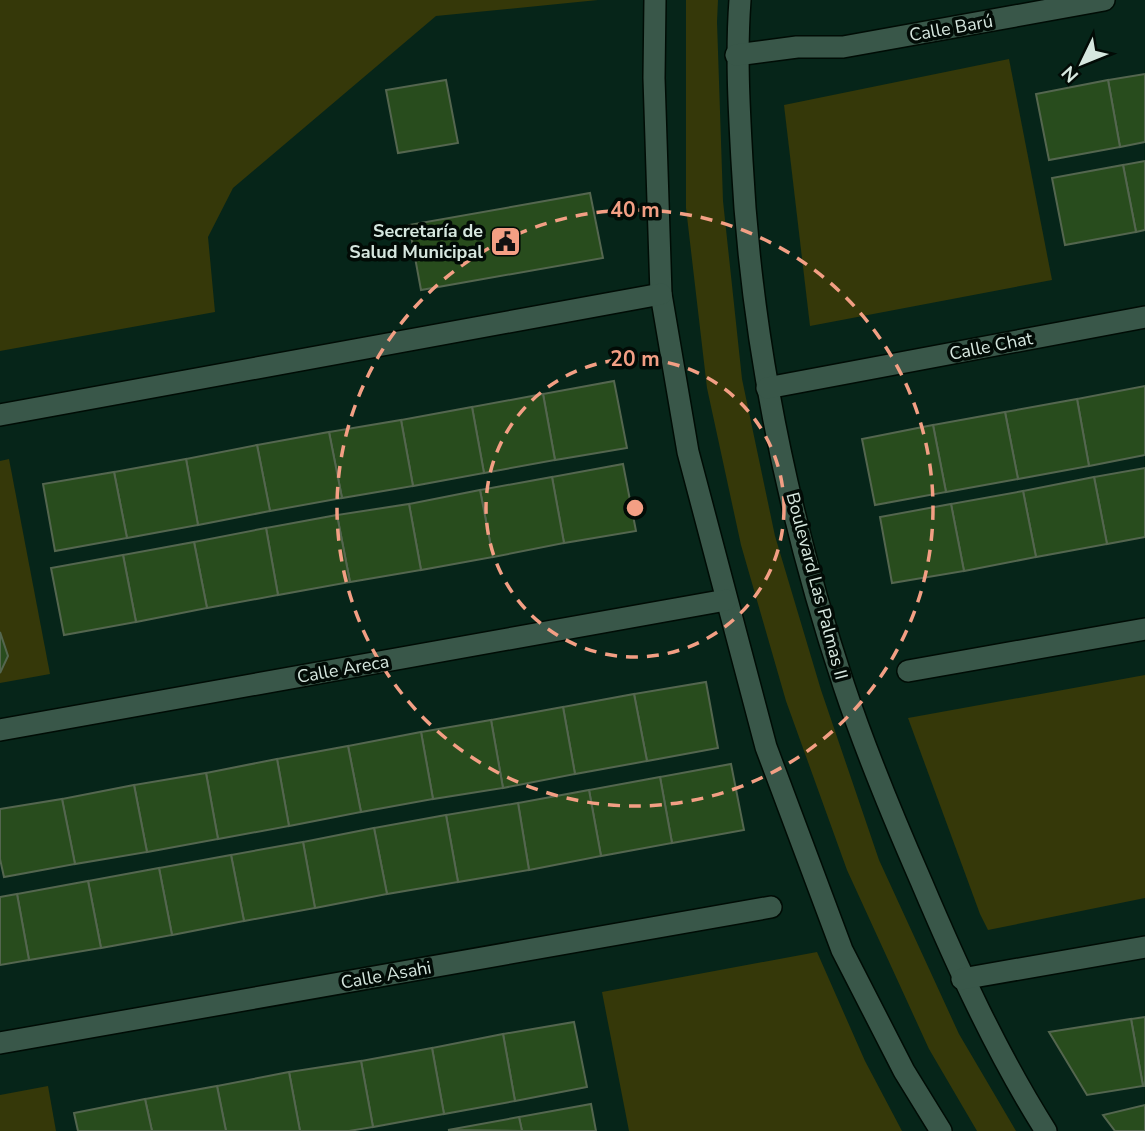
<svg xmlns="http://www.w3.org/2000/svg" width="1145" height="1131" font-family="'Nunito Sans',sans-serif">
<rect width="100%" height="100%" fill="#062519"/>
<!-- green -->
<g fill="#353809">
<polygon points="0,0 598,0 436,16 233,188 208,237 215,312 0,351"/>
<polygon points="686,0 718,0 717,22 723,201 742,379 775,536 821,690 879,860 959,1034 1016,1131 977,1131 929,1049 847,870 786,701 741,545 707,388 686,208"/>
<polygon points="1009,59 1052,280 810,326 784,105"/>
<polygon points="9,459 50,674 0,683 0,461"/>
<polygon points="1145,675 1145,898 988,930 980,914 908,718"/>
<polygon points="817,952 865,1061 902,1131 629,1131 602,992"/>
<polygon points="48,1086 56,1131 0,1131 0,1095"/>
</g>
<!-- building -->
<g fill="#284c1d" stroke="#54664f" stroke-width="2">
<polygon points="1145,74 1145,142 1120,147 1108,80"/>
<polygon points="446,80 458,143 398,153 386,90"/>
<polygon points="1108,80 1120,147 1049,160 1036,94"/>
<polygon points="1145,161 1145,230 1136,232 1123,165"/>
<polygon points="1123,165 1136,232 1065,245 1052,178"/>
<polygon points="590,193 603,258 421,290 409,225"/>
<polygon points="614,381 627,448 555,460 543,394"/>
<polygon points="1145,386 1145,455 1089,466 1077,399"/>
<polygon points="543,394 555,460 484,473 472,407"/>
<polygon points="1077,399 1089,466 1018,479 1005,412"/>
<polygon points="472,407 484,473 413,486 401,420"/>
<polygon points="1005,412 1018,479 946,492 933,425"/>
<polygon points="401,420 413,486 342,498 329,432"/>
<polygon points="933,425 946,492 875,505 862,439"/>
<polygon points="329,432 342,498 270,511 257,445"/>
<polygon points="257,445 270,511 198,525 186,459"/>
<polygon points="186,459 198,525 127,538 114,472"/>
<polygon points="623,464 636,531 564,543 552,477"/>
<polygon points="1145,468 1145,537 1107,544 1094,477"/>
<polygon points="114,472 127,538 55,551 43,484"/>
<polygon points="552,477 564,543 493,557 480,490"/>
<polygon points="1094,477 1107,544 1036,557 1023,491"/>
<polygon points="480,490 493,557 421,570 409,504"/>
<polygon points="1023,491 1036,557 964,571 951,504"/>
<polygon points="409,504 421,570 350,582 337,515"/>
<polygon points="951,504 964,571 892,583 880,517"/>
<polygon points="337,515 350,582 278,595 266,528"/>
<polygon points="266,528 278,595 207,608 194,542"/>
<polygon points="194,542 207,608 136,622 123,555"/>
<polygon points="123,555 136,622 64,635 51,568"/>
<polygon points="0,632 8,656 0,673"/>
<polygon points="706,682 718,748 647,761 634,694"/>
<polygon points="634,694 647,761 575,774 563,707"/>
<polygon points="563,707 575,774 503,788 491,720"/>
<polygon points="491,720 503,788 433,799 421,732"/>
<polygon points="421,732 433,799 361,812 348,746"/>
<polygon points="348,746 361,812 289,826 277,759"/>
<polygon points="277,759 289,826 218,839 206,773"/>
<polygon points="731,764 744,830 672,843 660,777"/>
<polygon points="206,773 218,839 147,852 134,785"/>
<polygon points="660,777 672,843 601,856 589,790"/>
<polygon points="134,785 147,852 75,864 62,799"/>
<polygon points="589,790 601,856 529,870 518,803"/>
<polygon points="62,799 75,864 4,877 0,859 0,809"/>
<polygon points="518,803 529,870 458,882 446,815"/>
<polygon points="446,815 458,882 387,894 374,828"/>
<polygon points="374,828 387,894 315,908 303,842"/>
<polygon points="303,842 315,908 244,921 231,855"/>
<polygon points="231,855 244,921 172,935 159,868"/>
<polygon points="159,868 172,935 101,948 88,881"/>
<polygon points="88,881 101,948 29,960 17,894"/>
<polygon points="17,894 29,960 0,965 0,897"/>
<polygon points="1145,1017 1145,1086 1143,1086 1131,1019"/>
<polygon points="1131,1019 1143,1086 1087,1095 1049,1032"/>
<polygon points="574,1022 587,1087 515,1101 503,1034"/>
<polygon points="503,1034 515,1101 444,1114 432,1048"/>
<polygon points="432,1048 444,1114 373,1127 361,1061"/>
<polygon points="361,1061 373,1127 349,1131 300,1131 289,1072"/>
<polygon points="289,1072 300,1131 226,1131 217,1086"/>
<polygon points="217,1086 226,1131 152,1131 145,1099"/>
<polygon points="145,1099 152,1131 78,1131 74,1113"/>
<polygon points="591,1104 596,1131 522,1131 519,1117"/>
<polygon points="1145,1105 1145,1131 1115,1131 1103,1115"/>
<polygon points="519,1117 522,1131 448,1130"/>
</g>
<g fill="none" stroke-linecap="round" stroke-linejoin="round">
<defs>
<g id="minor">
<polyline points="655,0 654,78 661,294 688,452 766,747 842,950 904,1071 941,1131"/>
<path d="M740 0C736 54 739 107 742 161 751 339 788 517 844 686 866 752 893 817 921 881 957 966 996 1052 1046 1131"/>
<polyline points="736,55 797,47 843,47 1104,0"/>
<polyline points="767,388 1145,317"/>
<polyline points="0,415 661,294"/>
<polyline points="908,671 1145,629"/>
<polyline points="0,730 726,600"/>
<polyline points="962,979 1145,947"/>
<polyline points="0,1043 771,907"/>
</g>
</defs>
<!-- minor casing -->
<use href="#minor" stroke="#000c05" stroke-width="24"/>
<!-- minor -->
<use href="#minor" stroke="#395749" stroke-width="21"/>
</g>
<!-- distance rings -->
<g fill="none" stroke="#f39f84" stroke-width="3.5" stroke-dasharray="12 9">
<circle cx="635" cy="508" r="149"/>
<circle cx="635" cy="508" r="298"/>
</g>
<!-- icons -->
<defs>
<symbol id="civic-square" viewBox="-11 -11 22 22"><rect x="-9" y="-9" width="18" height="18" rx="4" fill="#f39f84" stroke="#020b06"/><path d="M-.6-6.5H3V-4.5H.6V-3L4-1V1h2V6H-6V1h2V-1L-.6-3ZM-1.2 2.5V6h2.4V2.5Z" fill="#111"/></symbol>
</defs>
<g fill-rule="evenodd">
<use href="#civic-square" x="488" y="224" width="35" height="35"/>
</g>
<g text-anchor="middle" stroke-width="7" stroke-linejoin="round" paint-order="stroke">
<!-- street labels -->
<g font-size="18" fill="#d6e7df" stroke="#020b06">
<text transform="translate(951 28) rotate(-10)" y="6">Calle Barú</text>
<text transform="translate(991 346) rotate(-11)" y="6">Calle Chat</text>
<text transform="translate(817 586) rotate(75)" y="6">Boulevard Las Palmas II</text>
<text transform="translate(343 669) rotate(-10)" y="6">Calle Areca</text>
<text transform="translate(386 975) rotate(-10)" y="6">Calle Asahi</text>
</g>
<!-- poi labels -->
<g font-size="18" font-weight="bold" fill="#d6e7df" stroke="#020b06" text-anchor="end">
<text x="483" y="237">Secretaría de<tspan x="483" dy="21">Salud Municipal</tspan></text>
</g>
</g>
<circle cx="635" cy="508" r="10" fill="#f39f84" stroke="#020b06" stroke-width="3.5"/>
<g font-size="21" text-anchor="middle" font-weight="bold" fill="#f39f84" stroke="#020b06" stroke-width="7" stroke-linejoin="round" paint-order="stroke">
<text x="635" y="217">40 m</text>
<text x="635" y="366">20 m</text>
</g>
<!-- north arrow -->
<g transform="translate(1082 63) rotate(227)" stroke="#020b06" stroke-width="5" paint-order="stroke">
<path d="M0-5L12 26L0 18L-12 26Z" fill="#d6e7df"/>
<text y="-10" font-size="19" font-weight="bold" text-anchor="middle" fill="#d6e7df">N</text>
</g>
</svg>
